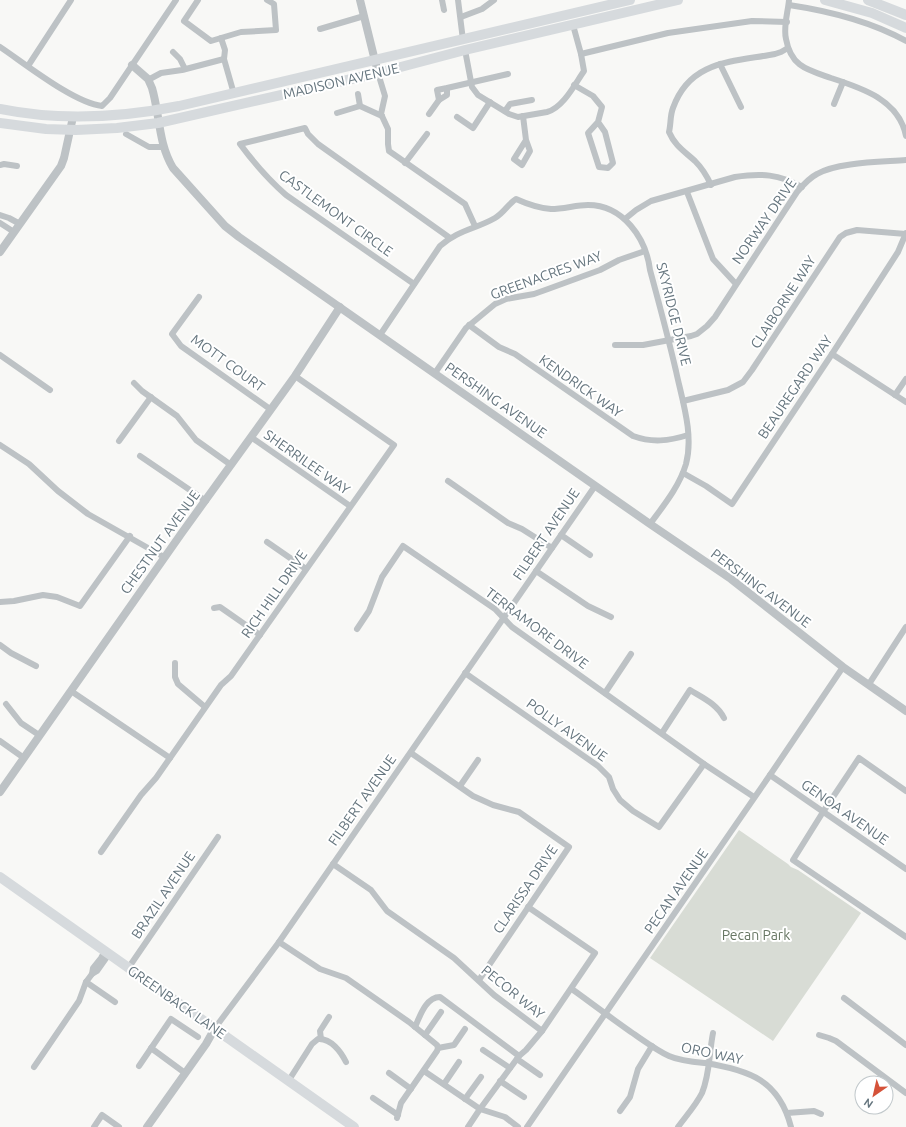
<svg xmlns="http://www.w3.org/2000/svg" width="906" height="1127" font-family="Ubuntu,sans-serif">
<rect width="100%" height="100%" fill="#f8f8f6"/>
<!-- green -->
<polygon fill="#d8dcd5" points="739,830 788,864 791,867 798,870 861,913 773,1041 650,958"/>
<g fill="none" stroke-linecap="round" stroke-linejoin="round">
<!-- minor -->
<g stroke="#bdc2c5" stroke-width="6">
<polyline points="198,0 184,21 211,41 241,32 276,30 274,4 267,0"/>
<polyline points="442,0 444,10"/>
<polyline points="458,0 463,40"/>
<path d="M789 0C788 12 783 27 786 39 791 67 808 70 831 78 862 88 899 100 906 136"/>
<path d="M789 5C829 11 870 21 906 41"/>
<polyline points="461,17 482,9 494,0"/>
<polyline points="320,29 364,16"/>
<polyline points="221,38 225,50 224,59"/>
<path d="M0 47C24 63 74 103 102 106L110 98 176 0"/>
<path d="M465 50 472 87 478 95 509 114 518 117 547 112C563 108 575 84 584 71L581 54 573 25"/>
<polyline points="173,52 180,59 185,69"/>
<polyline points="581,54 668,33 752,21 787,22"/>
<polyline points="720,64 741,107"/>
<polyline points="28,66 71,0"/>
<polyline points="378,73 385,96 381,114 388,129 388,144 389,151 465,204 475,226"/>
<polyline points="148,80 161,73 182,70 224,59 234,94"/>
<polyline points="574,85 593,96 602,107 598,122 588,133 599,167 608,168 613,163 605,132 598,122"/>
<polyline points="447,88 437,90 439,100 447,95 447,88 508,74"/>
<polyline points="358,94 360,106"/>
<polyline points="834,104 843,82"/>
<polyline points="505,111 510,104 532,100"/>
<polyline points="337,113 360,106 382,116"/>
<polyline points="429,114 439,100"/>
<polyline points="523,116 526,140 514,159 522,165 530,151 526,140"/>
<polyline points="457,117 473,128 490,102"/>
<polyline points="126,134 149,147 163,147"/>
<polyline points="405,163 427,134"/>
<polyline points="0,165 4,164 17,166"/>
<path d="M711 185C707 176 702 168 695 161 684 151 675 146 669 132 671 124 670 115 673 108 690 60 733 62 775 54L781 52 788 48"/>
<polyline points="687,192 713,259 736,284"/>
<polyline points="0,215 9,218 20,224"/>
<path d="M625 219 636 210 651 201 735 177C761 173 779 174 802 187"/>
<polyline points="0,223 14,232"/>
<path d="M414 284 286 195C269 180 254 163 240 144L305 128 308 134 318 144 450 238"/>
<polyline points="199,297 172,334 181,346 270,409"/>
<path d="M469 325 499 347 515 354 633 436C652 443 669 441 688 435"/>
<path d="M380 335 440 246C458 230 476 229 495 218 504 213 508 204 516 199 527 204 539 208 551 209 564 209 576 205 588 205 623 205 646 238 650 270 659 303 668 337 676 371 682 400 694 434 686 464 679 487 664 505 650 524"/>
<path d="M615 345H643L691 336 697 334 707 326 715 317 797 192C803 185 809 178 817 174 837 162 882 162 906 160"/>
<polyline points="832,354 906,402"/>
<polyline points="0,355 50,390"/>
<polyline points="435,373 466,328 495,304 506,299 534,294 548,289 600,270 619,260 645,251"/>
<polyline points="134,383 142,391 177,416 196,440 231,465"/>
<polyline points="895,395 906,379"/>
<polyline points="683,401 728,390 743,382 752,370 840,237 846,233 857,230 906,234"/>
<polyline points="251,437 350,506"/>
<polyline points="119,441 151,397"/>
<polyline points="0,445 29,464 58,491 88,514 164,557"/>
<polyline points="140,456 206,501"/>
<polyline points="683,473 706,486 732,504 832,354 898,252 906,233"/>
<polyline points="448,481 508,523 522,529 552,548"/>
<polyline points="561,535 590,555"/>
<polyline points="267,542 306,569"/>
<polyline points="536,571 588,606 611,617"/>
<polyline points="0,602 14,601 43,595 57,597 80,606 130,536"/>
<polyline points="214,608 220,607 260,635"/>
<polyline points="357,629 369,611 382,577 403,546 495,609 512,627 704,764 754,797"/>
<polyline points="0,645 11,653 36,666"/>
<polyline points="175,663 175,677 178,684 205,707"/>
<polyline points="465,673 598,766 609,777 613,789 620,800 633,811 659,827 704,764"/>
<polyline points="869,684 906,627"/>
<polyline points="71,691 170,758"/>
<polyline points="605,693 631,654"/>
<polyline points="6,704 21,723 39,735"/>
<path d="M662 733 690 690C703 698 717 704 724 718"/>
<polyline points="0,741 24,758"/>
<polyline points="411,753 473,796 493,805 519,812 569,847 479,980"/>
<polyline points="770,775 906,869"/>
<polyline points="460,786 478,760"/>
<polyline points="906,791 859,758 823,812 793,860 906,937"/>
<polyline points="101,852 141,795 156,778 221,685 231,676 394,445 295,376"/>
<polyline points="333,864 371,890 387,911 454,958 494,995 542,1031 595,953 528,907"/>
<polyline points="279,942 320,969 346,978 409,1022 437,1045 438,1048 437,1051 401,1103 397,1118"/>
<polyline points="129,967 218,837"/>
<polyline points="92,974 97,971 109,954"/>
<polyline points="86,982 115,1002"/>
<path d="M572 989C591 1003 611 1018 631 1032 643 1040 656 1050 669 1056 680 1061 693 1062 705 1063 749 1070 779 1080 791 1127"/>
<polyline points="844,998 906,1045"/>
<path d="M415 1027C420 1016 426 997 440 997L519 1056"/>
<polyline points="215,1028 279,942 595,486"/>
<polyline points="425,1035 441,1012"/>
<polyline points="819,1035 829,1038 836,1041 906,1093"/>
<polyline points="321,1039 320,1031 329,1017"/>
<polyline points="151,1048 185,1073"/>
<polyline points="438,1048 454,1045 465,1029"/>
<polyline points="483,1050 510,1068"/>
<polyline points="517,1059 540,1075"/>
<polyline points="139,1066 171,1019 198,1037"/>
<polyline points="34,1067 79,1001 86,982 92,974 93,968 101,958 105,951"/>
<polyline points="424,1071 480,1109 505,1117 518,1127"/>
<polyline points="389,1073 411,1089"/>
<path d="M289 1080 312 1044 318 1039C331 1038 341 1052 346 1062"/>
<polyline points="500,1081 524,1097"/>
<polyline points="444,1084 459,1062"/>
<polyline points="373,1098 398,1115"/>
<polyline points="465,1099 481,1077"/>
<polyline points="620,1111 630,1097 638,1069 652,1046"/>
<polyline points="787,1113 814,1111 821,1114"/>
<polyline points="94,1127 102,1115 119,1127"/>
<polyline points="468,1127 480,1109 519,1056 526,1050 542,1031"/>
<polyline points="527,1127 770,775 843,667"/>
<path d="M678 1127C686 1116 696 1105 702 1093 710 1074 709 1053 713 1033"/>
</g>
<!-- tertiary -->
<g stroke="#bdc2c5" stroke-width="8">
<polyline points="360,0 378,73"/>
<path d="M132 65 148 79 152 88C160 115 158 143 173 168L225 226 239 237 650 524 731 579 843 667 906 711"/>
<polyline points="0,252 61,166 64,158 73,117"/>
<polyline points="0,792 181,534 295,376 340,307"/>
<polyline points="147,1127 206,1044 215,1028"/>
</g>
<!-- primary -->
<g stroke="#d6dadd" stroke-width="10">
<polyline points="825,0 872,13 906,28"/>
<polyline points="868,0 906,15"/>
<path d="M0 109C59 121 119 118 179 106L630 0"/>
<polyline points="0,123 46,129 76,130 117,128 158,123 378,73 465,50 678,0"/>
<polyline points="0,877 354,1127"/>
</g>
</g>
<g text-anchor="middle" stroke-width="4" stroke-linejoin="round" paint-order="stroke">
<!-- street labels -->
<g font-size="14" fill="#65757e" stroke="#fff">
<text transform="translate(341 81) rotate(-13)" y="5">MADISON AVENUE</text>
<text transform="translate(336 213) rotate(36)" y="5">CASTLEMONT CIRCLE</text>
<text transform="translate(764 221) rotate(-55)" y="5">NORWAY DRIVE</text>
<text transform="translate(546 275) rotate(-20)" y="5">GREENACRES WAY</text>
<text transform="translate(783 302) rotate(-57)" y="5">CLAIBORNE WAY</text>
<text transform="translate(674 314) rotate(76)" y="5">SKYRIDGE DRIVE</text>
<text transform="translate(228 363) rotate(36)" y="5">MOTT COURT</text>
<text transform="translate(581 386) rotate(35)" y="5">KENDRICK WAY</text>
<text transform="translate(795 387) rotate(-56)" y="5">BEAUREGARD WAY</text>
<text transform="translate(496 400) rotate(35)" y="5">PERSHING AVENUE</text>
<text transform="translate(307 462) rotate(35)" y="5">SHERRILEE WAY</text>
<text transform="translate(546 534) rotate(-56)" y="5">FILBERT AVENUE</text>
<text transform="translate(160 542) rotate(-54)" y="5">CHESTNUT AVENUE</text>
<text transform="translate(761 588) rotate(37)" y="5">PERSHING AVENUE</text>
<text transform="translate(274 594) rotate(-55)" y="5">RICH HILL DRIVE</text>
<text transform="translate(537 628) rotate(37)" y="5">TERRAMORE DRIVE</text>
<text transform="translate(567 730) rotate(36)" y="5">POLLY AVENUE</text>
<text transform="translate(362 800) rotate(-55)" y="5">FILBERT AVENUE</text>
<text transform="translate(845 812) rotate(35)" y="5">GENOA AVENUE</text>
<text transform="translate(525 889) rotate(-56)" y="5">CLARISSA DRIVE</text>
<text transform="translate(676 891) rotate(-55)" y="5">PECAN AVENUE</text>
<text transform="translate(163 895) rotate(-56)" y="5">BRAZIL AVENUE</text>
<text transform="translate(513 992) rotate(39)" y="5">PECOR WAY</text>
<text transform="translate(177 1002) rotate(35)" y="5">GREENBACK LANE</text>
<text transform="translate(712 1053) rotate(12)" y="5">ORO WAY</text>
</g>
<!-- park labels -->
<g font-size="14" fill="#687764" stroke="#fff">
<text x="756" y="940">Pecan Park</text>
</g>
</g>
<!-- north arrow -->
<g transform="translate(874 1095) rotate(214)"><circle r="19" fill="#ffffff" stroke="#c1c8cb"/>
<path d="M0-3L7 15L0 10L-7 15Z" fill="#d55239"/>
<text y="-6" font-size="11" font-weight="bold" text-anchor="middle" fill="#65757e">N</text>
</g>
</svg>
